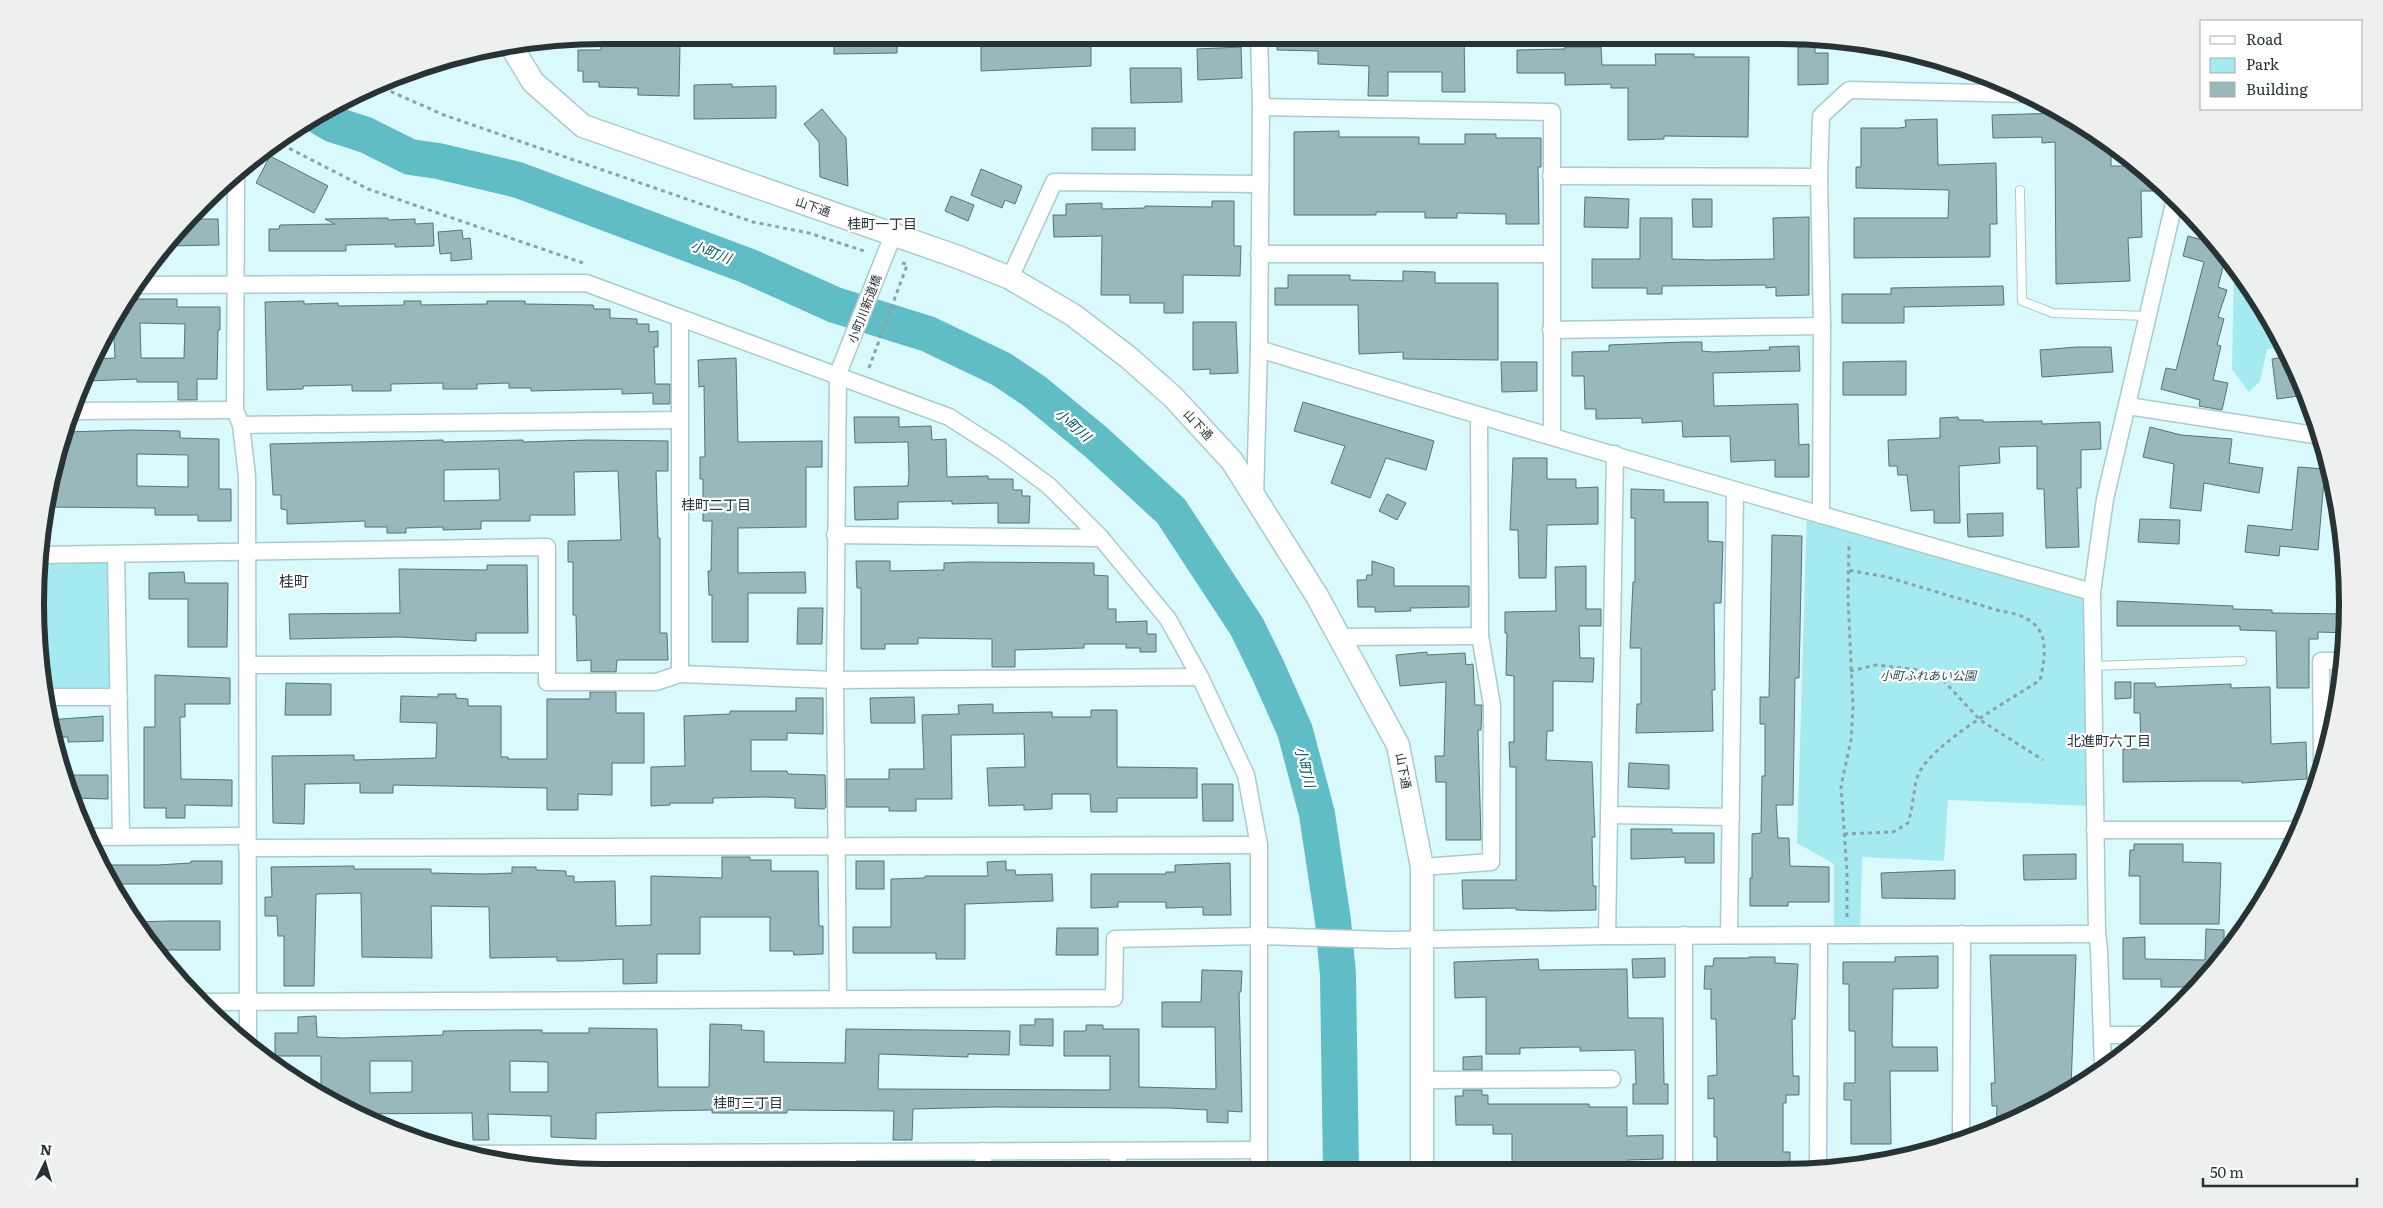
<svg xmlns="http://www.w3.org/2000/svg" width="2383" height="1208" font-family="Literata,'Noto Sans JP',serif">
<rect width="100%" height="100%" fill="#d9f9fd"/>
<!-- green -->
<g fill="#a6eaf1">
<polygon points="2234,267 2272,319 2285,348 2267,349 2260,381 2249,392 2232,369"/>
<polygon points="1807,511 2092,592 2094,806 1948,800 1944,861 1862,857 1860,934 1834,934 1834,864 1797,843"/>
<polygon points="38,555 116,555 119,697 44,697 40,678 36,567"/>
</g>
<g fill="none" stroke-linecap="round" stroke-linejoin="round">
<!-- river -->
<polyline stroke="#60bcc5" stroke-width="36" points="315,114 332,124 366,135 410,157 438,161 518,180 748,266 835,305 928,334 1001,369 1034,391 1096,442 1171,511 1247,627 1268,670 1295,731 1317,814 1333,921 1338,975 1341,1170"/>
</g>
<!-- building -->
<g fill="#99b8bb" stroke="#577377" fill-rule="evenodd">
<polygon points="601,35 627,35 627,44 680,45 679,96 638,95 638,88 599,87 599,82 583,82 583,71 578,71 578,50 601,50"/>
<polygon points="834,35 897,35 897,53 834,54"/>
<polygon points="981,35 1091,35 1091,66 981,71"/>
<polygon points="1278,36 1464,36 1465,92 1442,92 1442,72 1388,72 1388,96 1368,96 1369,66 1318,64 1318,51 1277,50"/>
<polygon points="1815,46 1815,53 1828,53 1828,84 1798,85 1798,47"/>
<polygon points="1241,47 1242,78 1198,80 1197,49"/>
<polygon points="1565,47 1601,47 1602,65 1656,65 1655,54 1694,54 1694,57 1749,57 1748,137 1664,136 1664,139 1628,140 1628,88 1611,88 1611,84 1565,85 1565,73 1517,73 1517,50 1565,49"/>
<polygon points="1130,68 1181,68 1182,102 1131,103"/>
<polygon points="732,84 732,87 776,86 776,118 694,119 694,85"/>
<polygon points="822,109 846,138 848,186 820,177 819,142 804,124"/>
<polygon points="2062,113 2111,144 2111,166 2140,166 2166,191 2141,191 2142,237 2128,238 2130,281 2056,284 2055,142 2042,143 2042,137 1993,138 1992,115"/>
<polygon points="1937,119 1938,165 1996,163 1997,224 1990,224 1990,257 1854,258 1854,218 1948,218 1949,190 1856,188 1856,167 1861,167 1861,128 1899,128 1906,127 1905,120"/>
<rect x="1092" y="128" width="43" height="22"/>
<polygon points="1339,131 1339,137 1419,137 1419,144 1465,144 1465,134 1496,134 1496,138 1541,138 1541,167 1538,167 1539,224 1506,224 1506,214 1457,213 1457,218 1425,218 1425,212 1376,212 1376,215 1294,215 1294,132"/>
<polygon points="270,156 328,186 314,213 256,183"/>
<polygon points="981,169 1022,186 1015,204 1005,200 1002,208 971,195"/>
<polygon points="951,196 974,205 968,221 945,211"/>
<polygon points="1585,197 1629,199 1628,228 1584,227"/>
<polygon points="1692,199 1712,199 1712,227 1693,227"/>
<polygon points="1212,201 1234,201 1234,246 1241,246 1240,276 1183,275 1183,313 1164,313 1164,303 1130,303 1130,295 1101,295 1102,236 1054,237 1053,215 1066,215 1066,204 1102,203 1102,209 1145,208 1145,206 1212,207"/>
<polygon points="1809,217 1809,295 1776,296 1776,287 1766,288 1766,285 1662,286 1662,294 1647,294 1647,288 1592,288 1592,259 1640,259 1640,218 1672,218 1672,259 1710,260 1774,259 1773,218"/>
<polygon points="388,218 388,220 415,219 415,224 433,223 434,246 395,247 395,244 346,245 346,251 269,251 269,229 279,229 280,225 335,224 325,219"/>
<polygon points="187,219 218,219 219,245 164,246 176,229"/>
<polygon points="462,230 463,239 470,238 472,259 451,261 451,253 440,254 438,232"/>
<polygon points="2188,236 2217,244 2226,255 2218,287 2227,290 2218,317 2224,319 2217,345 2221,346 2213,380 2228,383 2222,410 2199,406 2200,400 2161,389 2166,368 2176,370 2204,262 2183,256"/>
<polygon points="1403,271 1435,272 1435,283 1498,283 1498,360 1403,359 1403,352 1359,354 1358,305 1275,305 1275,288 1288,288 1288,275 1350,275 1350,280 1403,281"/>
<polygon points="2003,286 2004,305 1904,307 1904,323 1842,323 1842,294 1891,294 1891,288"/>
<path d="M126 299H177V307H220V330H218L217 379H197V400H178V382H137V379L89 381 88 366 92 359 115 358 113 317ZM140 323 185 324 184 358H141Z"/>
<polygon points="304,301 304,304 338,303 338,306 404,305 404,301 421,301 421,305 487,304 487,301 525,301 525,304 593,305 594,309 610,309 610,318 637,319 637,324 649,324 649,332 658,331 658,347 654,347 655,384 670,384 670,404 653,404 653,393 622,394 622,389 531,391 531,388 509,388 509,383 477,384 477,389 443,389 443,383 391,384 391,391 352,391 352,385 303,386 303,389 267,390 265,302"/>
<polygon points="1193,322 1236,322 1238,373 1210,374 1210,369 1193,370"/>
<polygon points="1685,342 1702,342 1702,351 1713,352 1770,350 1769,347 1799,346 1800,371 1713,373 1714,406 1798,404 1799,445 1809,444 1809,477 1775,477 1775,460 1731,462 1730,436 1683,437 1682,421 1642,423 1642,418 1596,419 1596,409 1585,409 1584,376 1572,376 1572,352 1609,351 1609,345"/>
<polygon points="2077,347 2111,347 2113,372 2042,377 2040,350"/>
<polygon points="2288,356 2305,392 2299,393 2299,396 2277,399 2272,359"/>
<polygon points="736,358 738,442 822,441 822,467 806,467 806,527 738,528 738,573 805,572 806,593 748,593 748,642 712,642 712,595 709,595 708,571 711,571 712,521 703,521 703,479 700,479 700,457 705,457 704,386 699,387 698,360"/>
<polygon points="1906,361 1906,395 1843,395 1843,362"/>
<polygon points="1501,362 1537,362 1537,391 1502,392"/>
<polygon points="1303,402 1434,441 1426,470 1386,458 1370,498 1331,483 1345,446 1294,431"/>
<polygon points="854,417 899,417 899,427 931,426 932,440 946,439 947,477 988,476 988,479 1013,479 1013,490 1022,490 1022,496 1030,496 1029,523 998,523 998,503 952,504 952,501 898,502 898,519 855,520 854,487 908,486 909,475 908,442 855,443"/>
<polygon points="1958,417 1959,420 1983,420 1983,422 2042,421 2042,424 2100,422 2101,449 2081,450 2081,488 2077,488 2079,547 2046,548 2044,489 2037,489 2037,446 1999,447 2000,463 1959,466 1960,523 1934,523 1934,510 1911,511 1907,475 1898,475 1897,466 1889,466 1888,440 1940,438 1940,418"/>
<polygon points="2150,427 2181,435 2232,439 2229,463 2263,468 2259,493 2204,483 2201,511 2170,508 2174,464 2143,457"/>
<path d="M132 430 180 431V438L219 439V489H231V521H198V515H155V508L44 507 46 493 65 432ZM137 454 188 455V487L137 486Z"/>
<path d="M443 440V442L523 440V442L589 440 668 441V471H656L658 538H660V633H667L668 660H617L616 672H591V660L577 661 576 615H573V562H568V541L621 540 618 471 574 472 575 515H530V521H481V529L443 530V527L406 528V533H387V527H365V521L287 524V510L281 509V495H273L270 444ZM499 469 500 500 444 501V470Z"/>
<polygon points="1513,458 1547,458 1547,479 1576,479 1576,488 1598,487 1598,524 1547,525 1546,578 1519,578 1518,530 1510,530"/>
<polygon points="2298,467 2325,469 2318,550 2280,546 2279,556 2245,552 2248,525 2292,530"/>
<polygon points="1631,489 1664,490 1664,502 1708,502 1708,541 1723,542 1721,603 1714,603 1715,690 1712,690 1713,731 1636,733 1637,704 1641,704 1641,648 1630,648 1633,582 1635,582 1635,518 1631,518"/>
<polygon points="1387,494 1406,503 1397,520 1379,511"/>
<polygon points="2003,513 2003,536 1968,537 1967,514"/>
<polygon points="2140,519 2180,520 2179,544 2138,542"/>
<polygon points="1772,535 1802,536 1799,678 1795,678 1793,805 1776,805 1778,838 1789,838 1790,866 1829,867 1829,902 1788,902 1788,906 1750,906 1750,878 1752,878 1752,834 1761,833 1762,776 1765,776 1765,724 1760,724 1760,697 1769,697"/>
<polygon points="856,561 890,561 890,571 944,570 944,563 968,562 1094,563 1094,575 1108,576 1108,609 1116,609 1116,622 1147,621 1147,634 1156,634 1156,652 1140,652 1140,648 1126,648 1126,644 1084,644 1084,648 1015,650 1015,667 992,667 992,639 918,638 918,644 885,644 885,649 861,649 861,588 857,588"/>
<polygon points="1372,561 1394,568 1394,586 1469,586 1469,607 1410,608 1411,611 1375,612 1375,607 1358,607 1357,580 1366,580 1367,575 1372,575"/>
<polygon points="487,565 527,565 528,633 476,633 476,641 399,637 290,639 289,614 400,613 399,569 487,570"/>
<polygon points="1586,566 1586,609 1601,609 1601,626 1579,626 1580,658 1594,658 1593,682 1553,681 1553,731 1547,731 1546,760 1592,762 1595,837 1592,837 1593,886 1596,886 1596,910 1552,911 1516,910 1516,908 1463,909 1462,880 1516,880 1516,767 1510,767 1509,742 1514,742 1514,676 1506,675 1507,633 1505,633 1505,612 1556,611 1555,567"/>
<polygon points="184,572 185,583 228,583 227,647 188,647 188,599 149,599 149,573"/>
<polygon points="2117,601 2233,606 2233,609 2272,610 2272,613 2346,614 2347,633 2318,632 2318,639 2309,639 2309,688 2277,688 2276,631 2240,630 2240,626 2117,626"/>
<polygon points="798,608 823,608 822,644 797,644"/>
<polygon points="1427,652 1427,655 1465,653 1466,665 1473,664 1475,705 1482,705 1481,730 1478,730 1481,840 1446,840 1446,782 1436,782 1435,756 1444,756 1446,682 1400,686 1396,655"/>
<polygon points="155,675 230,678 230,704 185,704 185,717 180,717 181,779 232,780 232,806 185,805 185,818 166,818 166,808 144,808 144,727 155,727"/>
<polygon points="2115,682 2131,682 2131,698 2115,699"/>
<polygon points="286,683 331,684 331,715 285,715"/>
<polygon points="2134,683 2155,683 2156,687 2231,684 2231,688 2270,687 2271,744 2306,742 2307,779 2242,783 2242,781 2204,781 2123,782 2123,749 2141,749 2140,713 2134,713"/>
<polygon points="590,692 616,692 616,713 644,713 644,763 612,763 612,795 578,794 578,810 547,810 547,788 393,785 393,793 360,793 360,783 305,784 304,824 273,823 272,756 354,755 354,760 436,758 437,723 400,722 401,696 438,697 438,694 456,694 456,698 468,699 468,706 501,706 501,757 508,757 508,759 547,759 547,699 590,699"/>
<polygon points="914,697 915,723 871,723 870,698"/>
<polygon points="796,698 823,698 823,734 787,733 787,740 751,740 751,771 787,771 788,774 825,775 826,807 824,809 795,808 795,798 764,797 713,798 713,803 670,803 670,805 651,806 651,767 685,766 684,716 730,714 730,711 796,711"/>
<polygon points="993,704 993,713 1052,712 1052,717 1091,717 1091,710 1117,710 1117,767 1197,768 1197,798 1117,798 1117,812 1091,812 1090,794 1052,794 1052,809 1024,810 1024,805 989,806 987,768 1025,767 1024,734 951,735 952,799 916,799 916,811 889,811 889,807 846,807 846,779 889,779 889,769 924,769 922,715 959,714 958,705"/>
<polygon points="103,716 103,741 68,742 68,737 52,737 48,720"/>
<polygon points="1629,763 1669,765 1669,789 1628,787"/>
<polygon points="68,775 108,775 108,799 72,798 68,787"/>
<polygon points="1202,784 1233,784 1233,821 1203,821"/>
<polygon points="1631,829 1672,829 1672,833 1714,833 1714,863 1685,863 1685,857 1631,859"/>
<polygon points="2134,844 2183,844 2183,862 2221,863 2219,924 2140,924 2140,876 2129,876 2130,850 2134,850"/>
<polygon points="2076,854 2076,879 2024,880 2023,855"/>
<polygon points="722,857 750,857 750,860 771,860 771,871 818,871 819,926 823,926 823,954 794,955 793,951 770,951 770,917 700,917 700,954 657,954 657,983 623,984 623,959 580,961 557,961 557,957 490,958 489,907 431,906 432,958 362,957 361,893 316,894 314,986 284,986 284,936 278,936 277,916 265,916 265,897 272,897 271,867 354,866 354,869 431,869 431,873 483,874 512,873 512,867 536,867 536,870 566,871 566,876 574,876 574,882 615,881 616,926 651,925 651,876 722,878"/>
<polygon points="191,861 222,861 222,884 110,884 111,865 157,865 191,863"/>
<rect x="856" y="861" width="28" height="28"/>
<polygon points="1006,861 1006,870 1015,870 1016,875 1052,874 1053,901 965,904 965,959 936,959 936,953 853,953 853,927 891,927 891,879 925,878 925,876 988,876 987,862"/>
<polygon points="1230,863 1231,915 1203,915 1203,907 1166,908 1166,902 1118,902 1118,907 1091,908 1091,874 1166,874 1166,872 1175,872 1175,865"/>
<polygon points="1955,870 1955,899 1882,898 1881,873"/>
<polygon points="169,921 220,921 220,950 156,950 133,922"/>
<polygon points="1057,928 1098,928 1098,955 1056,955"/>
<polygon points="2206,929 2224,930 2224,954 2207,979 2198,987 2161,987 2161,979 2123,979 2123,938 2145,937 2145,959 2205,960"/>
<polygon points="1990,955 2076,955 2071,1087 1996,1130 1997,1106 1992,1106 1991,1083 1995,1083"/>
<polygon points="1938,956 1938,988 1893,989 1892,1043 1893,1047 1937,1047 1938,1071 1890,1071 1891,1144 1851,1144 1851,1100 1844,1100 1844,1083 1855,1083 1855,1031 1849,1031 1849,984 1843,984 1843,962 1895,962 1895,957"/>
<polygon points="1749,957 1775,957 1775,963 1798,964 1795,1019 1792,1019 1793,1076 1799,1076 1799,1095 1786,1095 1786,1103 1783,1103 1783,1152 1790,1152 1790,1168 1717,1168 1717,1137 1714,1137 1714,1098 1708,1099 1708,1076 1717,1075 1716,1019 1711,1019 1711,989 1704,989 1705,966 1713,966 1714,958 1749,958"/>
<polygon points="1665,958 1665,977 1633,978 1632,959"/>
<polygon points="1538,959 1539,970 1627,969 1628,1018 1663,1018 1664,1084 1668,1084 1668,1104 1633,1104 1633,1084 1636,1084 1635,1050 1580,1051 1580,1047 1520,1048 1520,1054 1486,1054 1486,997 1455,998 1454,962"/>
<path d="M1202 970 1242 971 1241 992H1239L1242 1112 1228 1111V1123L1207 1122V1110L1169 1108 993 1107 913 1109 912 1140H893L894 1111 787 1110V1113H712V1110L655 1111 596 1113V1139L551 1137V1116L488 1114 489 1140H473L472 1113 352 1114 321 1095V1056H275V1033H298V1017L316 1016 317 1037 343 1038 443 1035V1031L515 1030H542V1033H589V1028L657 1029 658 1087H709L710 1024 742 1025 741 1030 764 1031V1062L845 1063 846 1029 1010 1031 1009 1055 968 1054V1057L879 1054 878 1089 1110 1090V1056H1064V1031H1086V1025H1103V1029H1139V1087L1216 1089 1215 1027H1162V1002H1201ZM370 1061H412V1092L370 1093ZM510 1061 548 1062V1092H510Z"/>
<polygon points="1035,1019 1053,1019 1053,1046 1020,1045 1020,1025 1035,1025"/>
<polygon points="1482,1056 1482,1070 1463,1070 1463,1057"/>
<polygon points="1463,1090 1482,1090 1482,1095 1488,1095 1488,1104 1589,1104 1589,1107 1627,1107 1627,1136 1663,1135 1663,1159 1628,1160 1628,1169 1544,1167 1544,1169 1512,1169 1512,1134 1493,1134 1493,1125 1456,1125 1455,1096 1463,1096"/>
</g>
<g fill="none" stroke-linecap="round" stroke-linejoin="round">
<defs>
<g id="lane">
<polyline points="2020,190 2022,301 2053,313 2148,316"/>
<polyline points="2093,666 2242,661"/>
</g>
<g id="street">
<polyline points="1261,107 1552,112 1552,436"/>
<polyline points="236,173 235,410 241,425 247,476 248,1047"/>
<polyline points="1551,176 1819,177"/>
<polyline points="1259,254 1550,254"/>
<polyline points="1010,278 1054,182 1260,184"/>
<polyline points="136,285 586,283 949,417 1002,451 1049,486 1101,538 1168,619 1200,677 1246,775 1259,845 1259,1170"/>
<polyline points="680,318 680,674"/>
<polyline points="1551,330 1822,326"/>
<path d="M1259 349C1536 434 1814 513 2092 592"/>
<polyline points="2128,406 2321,436"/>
<polyline points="71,411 235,410"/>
<polyline points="241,425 679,420"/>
<polyline points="1255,498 1259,349 1261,107 1259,36"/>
<polyline points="1821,515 1822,326 1819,177 1821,116 1849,90 2031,94"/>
<polyline points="835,535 1101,538"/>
<polyline points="38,555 547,547 547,664"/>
<polyline points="116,555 121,836"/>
<polyline points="1340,637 1480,636 1479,417"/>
<polyline points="248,665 547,664 547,682 656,682 680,674 835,680 1200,677"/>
<polyline points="44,697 119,697"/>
<polyline points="2322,768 2321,661 2344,661"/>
<polyline points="1609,815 1731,817"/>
<polyline points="2095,830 2299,830"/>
<polyline points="87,837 247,836"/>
<polyline points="247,848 1259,845"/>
<polyline points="1422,867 1491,862 1492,705 1480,636"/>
<polyline points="1729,935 1735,491"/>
<polyline points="1607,936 1615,454"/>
<polyline points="838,999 835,680 838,374 893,235"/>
<polyline points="198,1002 1114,998 1115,939 1260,936 1388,940 1607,936 2097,934"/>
<polyline points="2103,1035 2147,1035"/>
<polyline points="2103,1068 2099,949 2097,934 2092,592 2105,499 2175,199"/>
<polyline points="1422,1080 1612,1079"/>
<polyline points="1961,1139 1962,934"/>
<polyline points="983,1151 983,1171"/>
<polyline points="1118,1151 1118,1170"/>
<polyline points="848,1152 848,1171"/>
<polyline points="459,1154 1259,1150"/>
<polyline points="601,1154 602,1172"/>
<polyline points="1818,1168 1819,935"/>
<polyline points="1684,1169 1684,935"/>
</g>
<polyline id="secondary" points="510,44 533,82 583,126 958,257 1010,278 1073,315 1128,357 1173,397 1232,461 1317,596 1398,745 1422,867 1422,1169"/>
</defs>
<!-- lane casing -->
<use href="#lane" stroke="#abcace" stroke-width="10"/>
<!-- street casing -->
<use href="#street" stroke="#abcace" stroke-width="19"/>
<!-- secondary casing -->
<use href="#secondary" stroke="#abcace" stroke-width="25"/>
<!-- path -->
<g stroke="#8ca3a6" stroke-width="3" stroke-dasharray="4 4" stroke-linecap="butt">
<polyline points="376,85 444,115 753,222 809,233 867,252"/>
<polyline points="275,141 368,189 583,263"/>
<polyline points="869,368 906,268 907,264 902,263"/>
<polyline points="1850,671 1876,665 1920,670 1943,680 1980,720 2043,760"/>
<path d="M1844 834 1893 832 1908 823C1913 808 1913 793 1917 778 1927 745 2011 700 2040 680 2050 640 2045 617 2000 611L1887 577 1847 570"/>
<polyline points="1847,917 1847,872 1841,786 1851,740 1853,707 1848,598 1849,542"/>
</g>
<!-- lane -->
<use href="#lane" stroke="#fff" stroke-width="8"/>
<!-- street -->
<use href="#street" stroke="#fff" stroke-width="16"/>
<!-- secondary -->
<use href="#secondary" stroke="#fff" stroke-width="22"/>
</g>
<g text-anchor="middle" stroke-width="4.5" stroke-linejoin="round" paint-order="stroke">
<!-- street labels -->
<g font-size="12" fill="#273335" stroke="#fff">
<text transform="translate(813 207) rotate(19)" y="4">山下通</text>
<text transform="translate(865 309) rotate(-69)" y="4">小町川新道橋</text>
<text transform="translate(1198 425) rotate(47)" y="4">山下通</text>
<text transform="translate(1403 771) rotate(79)" y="4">山下通</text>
</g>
<!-- park labels -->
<g font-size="12" font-style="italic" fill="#244e52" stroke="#fff">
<text x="1928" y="680">小町ふれあい公園</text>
</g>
<!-- neighbourhood labels -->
<g font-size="14" fill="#273335" stroke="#fff">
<text x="882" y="229">桂町一丁目</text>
<text x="716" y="510">桂町二丁目</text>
<text x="2109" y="746">北進町六丁目</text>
<text x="748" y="1108">桂町三丁目</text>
</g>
<!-- water labels -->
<g font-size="14" font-style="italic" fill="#01575e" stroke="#fff">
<text transform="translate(711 252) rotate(20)" y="5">小町川</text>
<text transform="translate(1073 425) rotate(41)" y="5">小町川</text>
<text transform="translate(1305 767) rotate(75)" y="5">小町川</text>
</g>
<!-- quarter labels -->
<g font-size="15" fill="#273335" stroke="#fff">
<text x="294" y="587">桂町</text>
</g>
</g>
<!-- crop -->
<path d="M0 0H2383V1208H0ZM604 44H1779A560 560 0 0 1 2339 604V604A560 560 0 0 1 1779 1164H604A560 560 0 0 1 44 604V604A560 560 0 0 1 604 44Z" fill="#eeefef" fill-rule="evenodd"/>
<path fill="none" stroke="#273335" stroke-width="6" d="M604 44H1779A560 560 0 0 1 2339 604V604A560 560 0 0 1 1779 1164H604A560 560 0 0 1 44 604V604A560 560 0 0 1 604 44Z"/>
<!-- legend -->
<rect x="2200" y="20" width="162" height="90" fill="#ffffff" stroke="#a9adae"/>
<rect x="2210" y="36" width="25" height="8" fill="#ffffff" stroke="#a9adae"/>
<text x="2246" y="45" font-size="15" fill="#273335">Road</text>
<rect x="2210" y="58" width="25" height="15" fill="#a6eaf1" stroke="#a9adae"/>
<text x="2246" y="70" font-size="15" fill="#273335">Park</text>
<rect x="2210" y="82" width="25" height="15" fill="#99b8bb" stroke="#a9adae"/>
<text x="2246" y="95" font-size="15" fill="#273335">Building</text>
<!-- north arrow -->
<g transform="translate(45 1163) rotate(5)" stroke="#ffffff" stroke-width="4" paint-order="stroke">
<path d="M0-4L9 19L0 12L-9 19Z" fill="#273335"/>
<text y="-8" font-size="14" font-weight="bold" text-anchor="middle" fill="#273335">N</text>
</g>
<!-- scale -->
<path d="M2203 1178v8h154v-8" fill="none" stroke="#273335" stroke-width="2.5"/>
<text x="2210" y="1178" font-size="15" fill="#273335" stroke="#ffffff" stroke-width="4" paint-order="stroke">50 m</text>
</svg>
